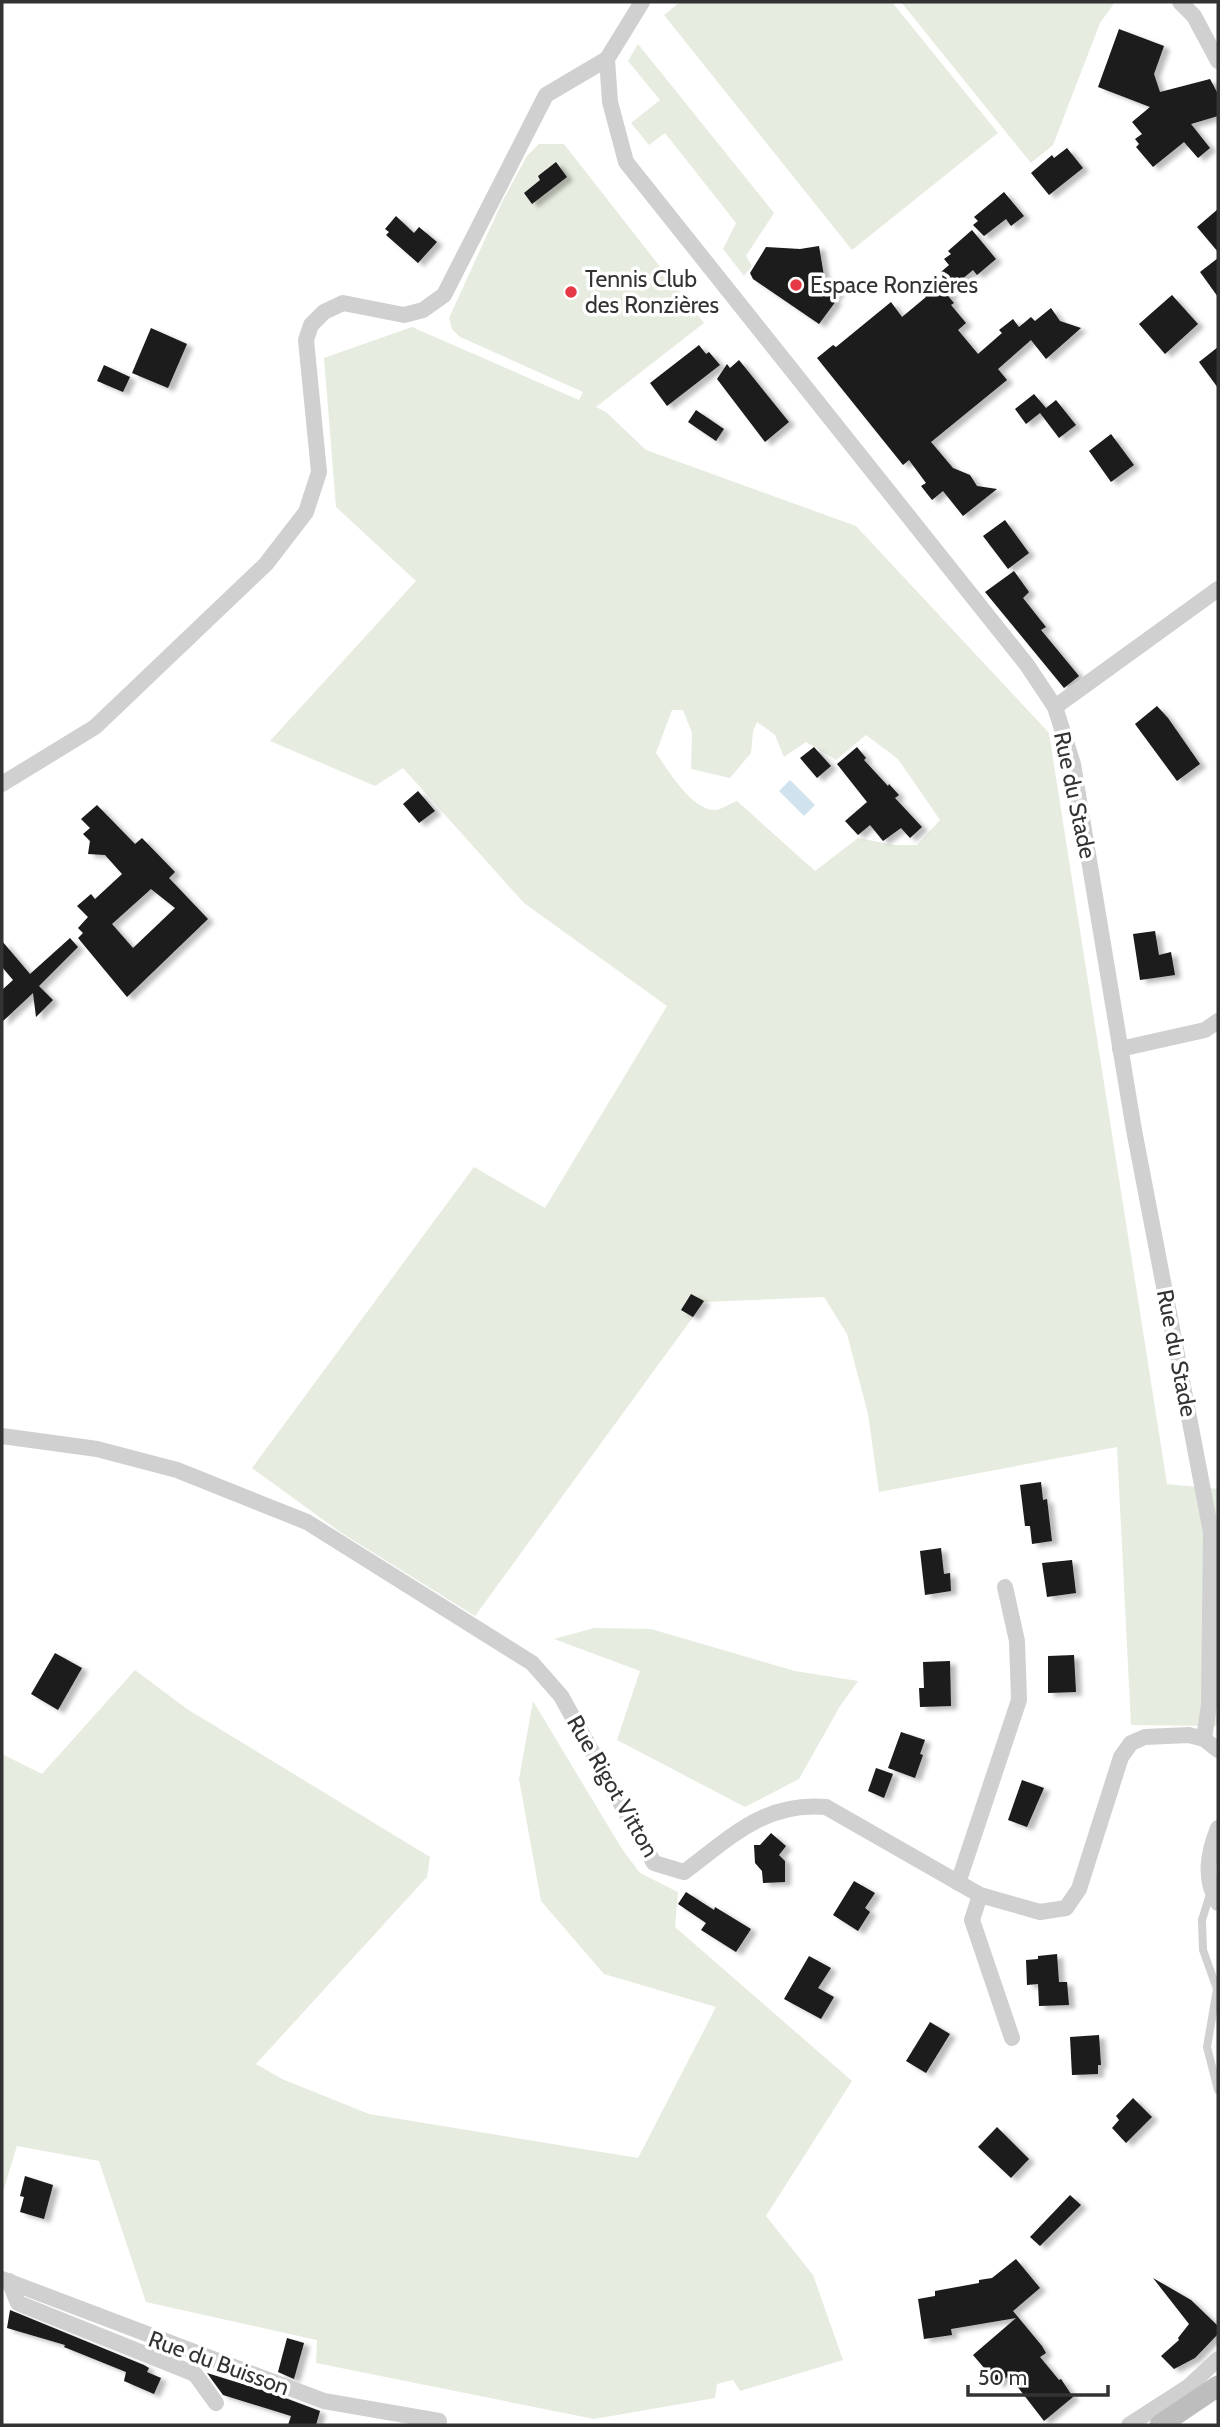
<svg xmlns="http://www.w3.org/2000/svg" width="1220" height="2427" font-family="Cabin,sans-serif">
<defs>
<filter id="shadow"><feDropShadow dx="6" dy="3.5" stdDeviation="2" flood-color="#0004"/></filter>
</defs>
<rect width="100%" height="100%" fill="#fff"/>
<!-- green -->
<g fill="#e6ecdf" fill-rule="evenodd">
<polygon points="680,2 892,2 998,133 852,250 664,15"/>
<polygon points="901,2 1115,2 1100,23 1053,145 1031,163"/>
<polygon points="638,44 774,213 746,256 752,266 744,276 723,249 736,223 665,133 649,145 631,123 660,100 628,61"/>
<path d="M539 144H564L704 323 596 407 606 412 646 450 856 526 1049 733 1167 1484 1218 1489V1726L1131 1725 1117 1447 879 1492 868 1414 847 1334 824 1297 704 1302 475 1616 340 1532 252 1468 474 1167 545 1208 667 1006 524 903 403 768 375 786 270 741 416 581 336 507 324 358 412 327 579 400 583 392 460 337 452 329 449 318 503 200 527 156ZM672 710H683L692 733 691 769 730 778 751 753 753 731 757 722 775 735 784 757 806 742 836 760 866 735 898 759 940 820 917 845H894L858 838 815 871 737 801C731 803 722 809 716 810 692 811 668 770 656 753Z"/>
<polygon points="594,1628 651,1629 795,1671 858,1681 840,1706 799,1779 745,1807 617,1740 640,1671 554,1639"/>
<polygon points="135,1670 187,1709 430,1857 427,1877 256,2064 282,2079 369,2114 638,2158 716,2007 604,1974 541,1901 519,1779 533,1701 622,1849 640,1873 678,1892 675,1927 852,2081 766,2216 813,2275 843,2360 740,2391 733,2380 717,2384 715,2398 594,2419 316,2363 317,2340 146,2302 99,2161 17,2146 2,2195 2,1754 42,1774"/>
</g>
<!-- water -->
<polygon fill="#cfe2ee" points="790,780 815,805 804,816 779,791"/>
<!-- building -->
<g fill="#1a1a1a" fill-rule="evenodd" filter="url(#shadow)">
<polygon points="1119,29 1164,46 1154,74 1160,92 1210,79 1218,94 1218,116 1191,124 1210,148 1198,158 1184,142 1153,167 1136,147 1139,144 1135,139 1142,134 1132,122 1150,107 1098,87"/>
<polygon points="1067,148 1083,168 1049,195 1031,173 1052,155 1054,158"/>
<polygon points="556,162 567,177 532,204 524,193 540,180 538,176"/>
<polygon points="1004,192 1024,216 1011,226 1006,219 984,236 973,225 978,221 974,217"/>
<polygon points="1218,209 1218,252 1197,227"/>
<polygon points="396,216 414,233 419,227 437,242 418,263 386,235 389,232 385,229"/>
<polygon points="972,230 996,259 977,275 973,270 949,290 952,294 948,296 954,303 951,305 966,323 958,330 978,354 1002,333 999,330 1013,319 1019,327 1031,317 1035,321 1051,308 1060,321 1081,328 1046,359 1031,340 998,369 1007,380 931,442 953,468 970,475 977,486 997,489 963,516 943,491 932,500 921,486 926,483 909,460 903,465 817,358 833,345 836,347 891,302 902,317 926,297 920,290 949,265 944,259 951,254 948,251"/>
<polygon points="819,246 825,282 839,291 833,299 836,301 819,324 753,279 750,273 766,247 800,249"/>
<polygon points="1218,258 1218,297 1200,272"/>
<polygon points="1172,295 1198,324 1165,354 1139,324"/>
<polygon points="151,328 187,344 168,388 132,373"/>
<polygon points="699,345 706,354 709,352 720,365 667,406 650,383"/>
<polygon points="1218,347 1218,388 1199,362"/>
<polygon points="739,360 789,422 765,442 717,379 727,364 730,368"/>
<polygon points="104,365 130,377 123,392 97,381"/>
<polygon points="1034,394 1046,408 1056,400 1076,425 1059,438 1040,413 1026,424 1015,409"/>
<polygon points="696,410 724,429 716,441 688,422"/>
<polygon points="1111,434 1134,465 1111,482 1089,451"/>
<polygon points="1005,520 1029,553 1008,569 983,536"/>
<polygon points="1014,571 1029,592 1023,598 1046,627 1041,630 1079,676 1064,688 985,592"/>
<polygon points="1157,706 1168,718 1200,764 1177,781 1135,724"/>
<polygon points="814,747 831,766 817,778 800,758"/>
<polygon points="857,747 866,758 864,760 888,786 889,784 899,795 895,798 922,827 910,838 901,828 883,841 870,825 858,835 845,821 867,802 837,764"/>
<polygon points="418,791 435,811 419,823 403,804"/>
<path d="M97 805 135 844 142 838 175 872 169 878 208 919 127 997 78 938 83 933 78 928 88 917 77 906 91 894 95 899 122 874 105 855 88 854 90 841 83 834 90 828 81 819ZM151 889 175 908 133 948 112 924Z"/>
<polygon points="1155,931 1159,955 1171,952 1175,975 1140,980 1133,934"/>
<polygon points="70,938 78,947 39,986 53,1000 36,1017 33,993 2,1022 2,990 13,980 2,967 2,941 30,974"/>
<polygon points="691,1294 704,1301 693,1317 681,1310"/>
<polygon points="1041,1482 1043,1500 1047,1499 1052,1541 1032,1544 1030,1526 1025,1526 1020,1485"/>
<polygon points="941,1548 944,1574 950,1573 951,1591 925,1595 920,1551"/>
<polygon points="1072,1560 1076,1593 1047,1597 1042,1563"/>
<polygon points="55,1653 82,1668 58,1710 31,1694"/>
<polygon points="1074,1655 1076,1692 1048,1693 1048,1656"/>
<polygon points="950,1661 951,1706 920,1707 919,1688 924,1688 923,1662"/>
<polygon points="901,1732 925,1740 920,1754 923,1755 915,1778 888,1768"/>
<polygon points="876,1768 893,1774 884,1798 868,1791"/>
<polygon points="1022,1780 1044,1788 1027,1827 1008,1820"/>
<polygon points="771,1833 786,1846 779,1855 785,1861 785,1882 763,1883 762,1871 755,1863 754,1845 760,1845"/>
<polygon points="854,1881 875,1893 865,1908 870,1912 858,1931 833,1915"/>
<polygon points="686,1892 714,1910 715,1907 751,1929 736,1952 701,1930 706,1923 678,1904"/>
<polygon points="1057,1954 1059,1982 1067,1982 1069,2005 1039,2006 1038,1984 1027,1985 1026,1960 1038,1959 1038,1956"/>
<polygon points="809,1956 831,1968 818,1988 834,1997 821,2019 784,1999"/>
<polygon points="930,2022 950,2034 926,2073 906,2061"/>
<polygon points="1099,2035 1101,2065 1098,2065 1098,2074 1072,2075 1070,2037"/>
<polygon points="1133,2098 1152,2117 1126,2143 1112,2128 1119,2120 1116,2116"/>
<polygon points="997,2127 1029,2159 1011,2178 978,2147"/>
<polygon points="25,2176 53,2185 44,2219 20,2212 24,2197 20,2196"/>
<polygon points="1070,2195 1081,2205 1040,2246 1030,2237"/>
<polygon points="1016,2259 1040,2288 1013,2311 1042,2346 1046,2353 1040,2357 1059,2380 1061,2379 1073,2397 1044,2421 1010,2377 1008,2379 1007,2377 998,2384 973,2355 1016,2318 951,2329 952,2335 924,2339 918,2299 935,2296 935,2291 979,2283 979,2280 992,2278"/>
<polygon points="1153,2278 1191,2300 1218,2326 1218,2334 1195,2358 1174,2369 1161,2356 1179,2340 1178,2338 1189,2324"/>
<polygon points="10,2310 144,2365 149,2368 147,2372 161,2378 154,2394 124,2381 126,2372 64,2347 65,2345 7,2328"/>
<polygon points="287,2338 304,2343 294,2379 278,2372"/>
<polygon points="207,2373 272,2393 320,2411 316,2425 288,2425 291,2416 223,2395"/>
</g>
<g fill="none" stroke-linecap="round" stroke-linejoin="round">
<!-- lane -->
<polyline stroke="#d0d0d0" stroke-width="8" points="1211,1891 1202,1920 1203,1950 1217,1989 1207,2047 1218,2090"/>
<!-- street -->
<g stroke="#d0d0d0" stroke-width="16">
<polyline points="642,2 607,59 610,102 626,162 1027,665 1055,707 1073,764 1134,1130 1211,1532 1209,1705 1204,1739"/>
<polyline points="1180,2 1194,16 1218,61"/>
<polyline points="1055,707 1218,589"/>
<polyline points="2,784 95,727 266,564 306,512 319,472 306,340 311,325 324,312 343,303 404,315 423,310 444,295 546,95 607,59"/>
<polyline points="1120,1049 1205,1030 1218,1021"/>
<path d="M2 1436 97 1449 177 1470 307 1522 532 1663 561 1696 654 1863 684 1872C730 1838 765 1801 826 1807L980 1895 1040 1912 1066 1908 1079 1889 1121 1757 1131 1743 1145 1737 1189 1735 1204 1739 1218 1750"/>
<path d="M1218 1828C1208 1853 1203 1879 1218 1903"/>
<polyline points="958,1883 1019,1700 1017,1641 1005,1587"/>
<polyline points="980,1895 972,1920 1012,2038"/>
<polyline points="2,2279 324,2401 439,2421 438,2425"/>
<polyline points="9,2281 18,2303 195,2374 216,2403"/>
<polyline points="1129,2425 1188,2387 1218,2359"/>
</g>
<!-- secondary -->
<polyline stroke="#bdbdbd" stroke-width="21" points="1160,2425 1218,2386"/>
</g>
<!-- markers -->
<g fill="#e63946" stroke="#fff" stroke-width="2.5">
<circle cx="796" cy="285" r="7"/>
<circle cx="571" cy="292" r="7"/>
</g>
<g text-anchor="middle" stroke-width="7" stroke-linejoin="round" paint-order="stroke">
<!-- poi labels -->
<g font-size="23" fill="#333" stroke="#fff" text-anchor="start">
<text x="585" y="287">Tennis Club<tspan x="585" dy="26">des Ronzières</tspan></text>
<text x="810" y="293">Espace Ronzières</text>
</g>
<!-- street labels -->
<g font-size="23" fill="#333" stroke="#fff">
<text transform="translate(1075 795) rotate(78)" y="8">Rue du Stade</text>
<text transform="translate(1177 1353) rotate(79)" y="8">Rue du Stade</text>
<text transform="translate(613 1786) rotate(60)" y="8">Rue Rigot Vitton</text>
<text transform="translate(219 2363) rotate(20)" y="8">Rue du Buisson</text>
</g>
</g>
<!-- border -->
<rect width="1220" height="2427" fill="none" stroke="#333333" stroke-width="7"/>
<!-- scale -->
<path d="M968 2385v10h140v-10" fill="none" stroke="#333333" stroke-width="3.5"/>
<text x="978" y="2385" font-size="21" fill="#333333" stroke="#ffffff" stroke-width="5" paint-order="stroke">50 m</text>
</svg>
